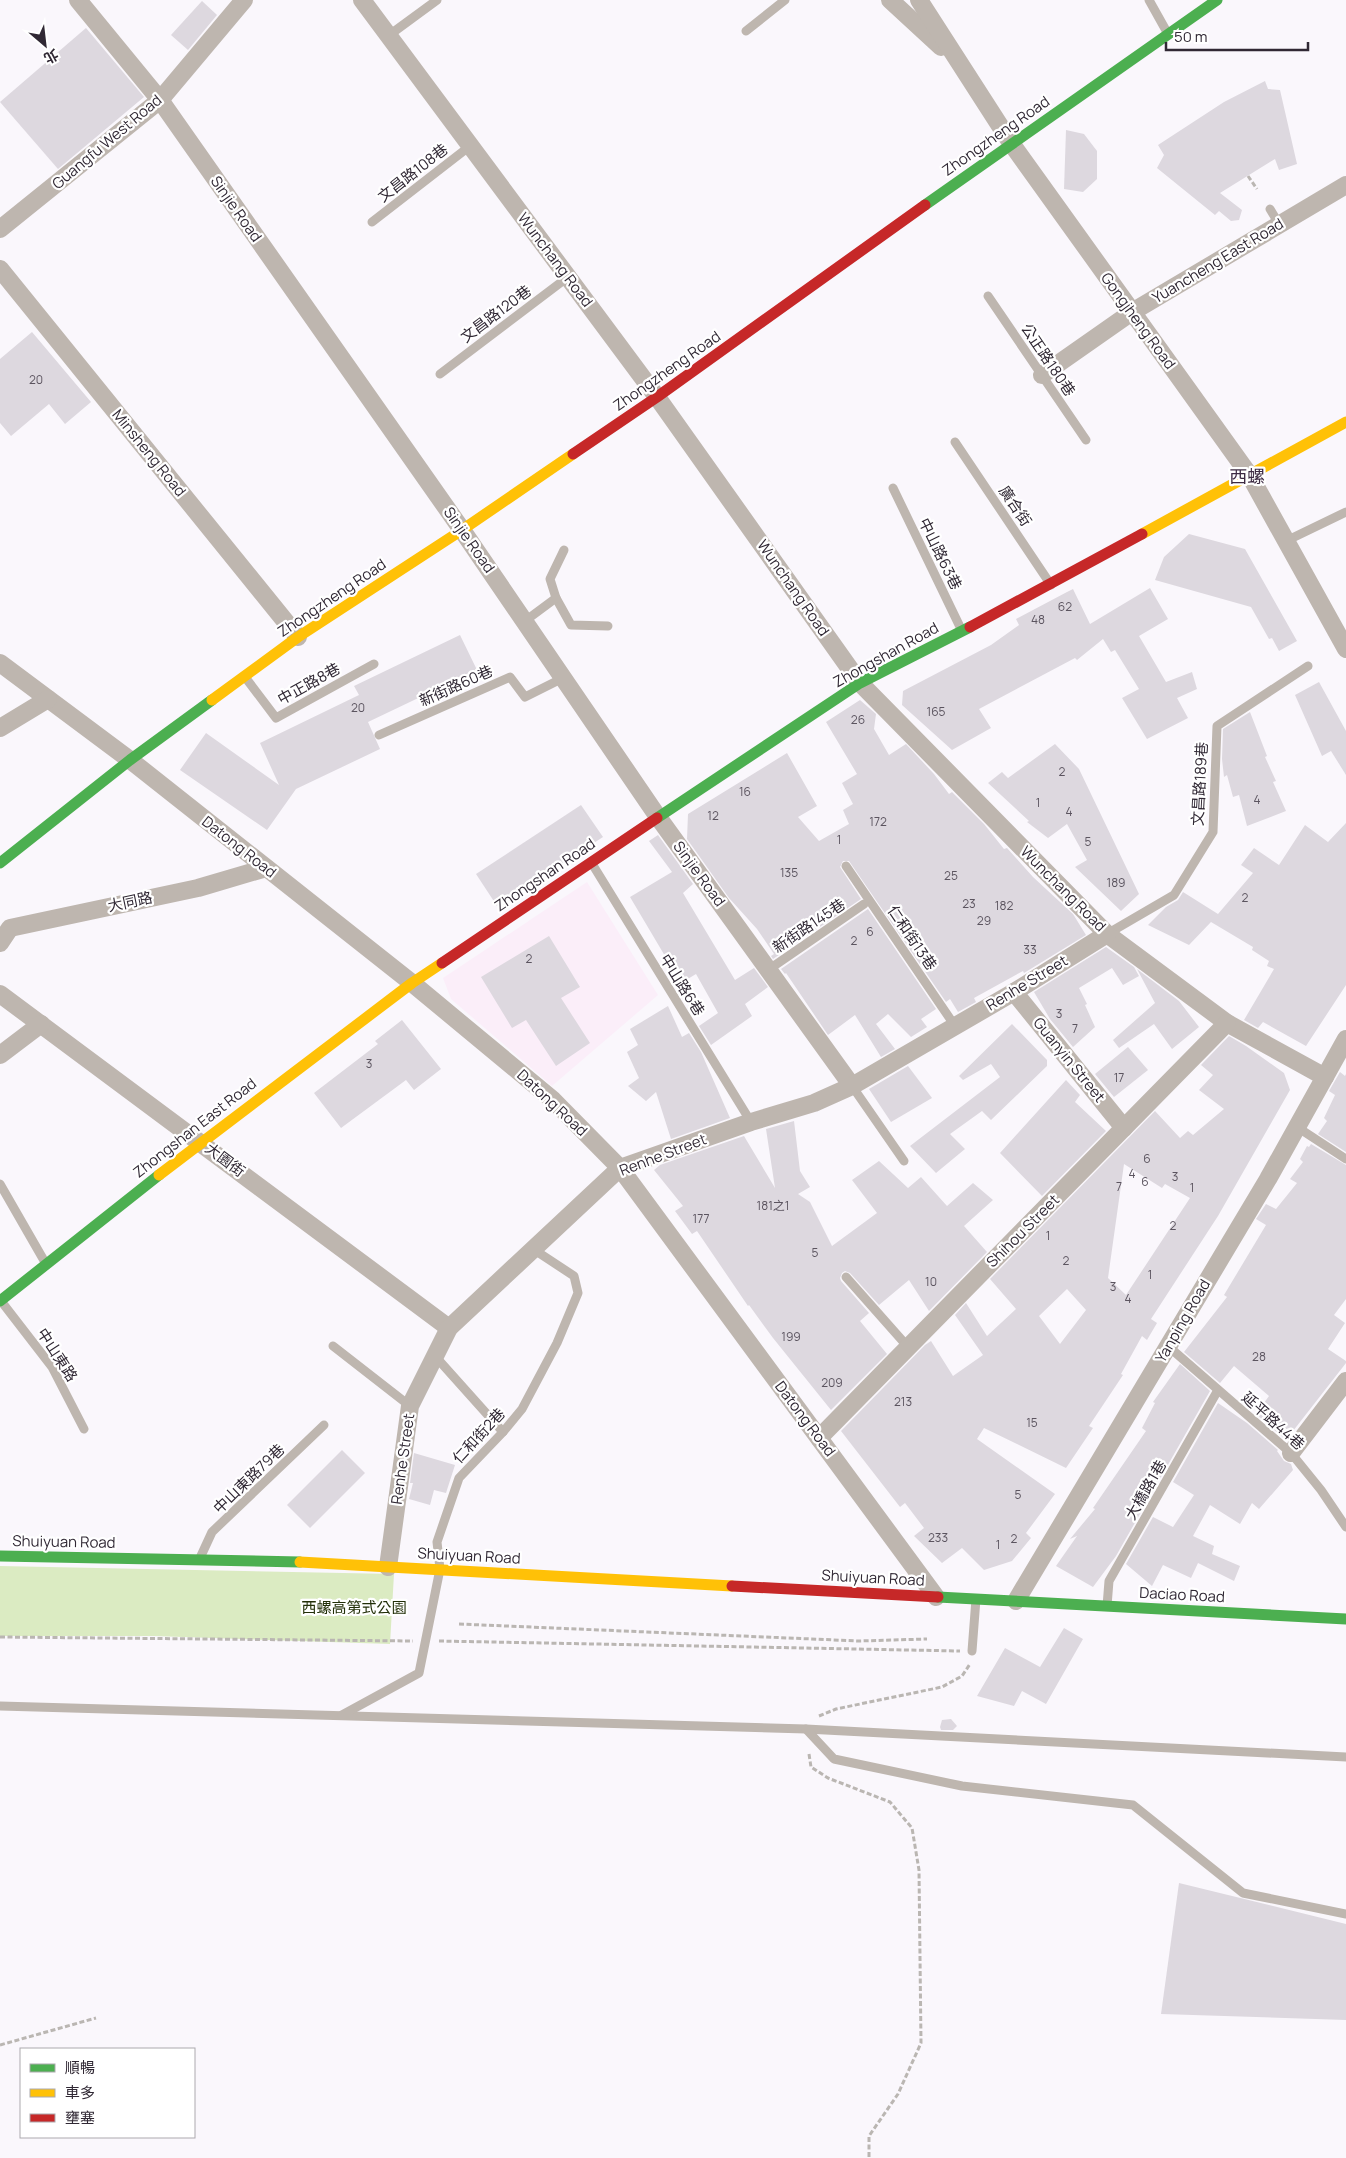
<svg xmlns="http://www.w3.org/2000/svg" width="1346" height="2158" font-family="Manrope,'Noto Sans TC',sans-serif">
<rect width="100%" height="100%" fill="#faf7fc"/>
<!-- commercial -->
<polygon fill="#fbeef9" points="587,882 658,995 552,1086 451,999 443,978"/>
<!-- green -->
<polygon fill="#dbebc2" points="0,1566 394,1574 390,1644 154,1636 0,1636"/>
<!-- building -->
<g fill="#ddd8df" fill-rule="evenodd">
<polygon points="202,1 217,15 188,50 171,35"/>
<polygon points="86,28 144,97 58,169 0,102"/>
<polygon points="1265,81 1268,89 1280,90 1297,164 1279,170 1275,159 1220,193 1242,210 1239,220 1231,221 1219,211 1215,215 1157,168 1164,155 1158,145 1224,102"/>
<polygon points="1066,130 1084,134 1097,151 1097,179 1083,192 1064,189"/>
<polygon points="32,332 91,402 65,424 49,404 11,436 0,423 0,359"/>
<polygon points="1189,534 1245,549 1297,641 1279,651 1272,638 1269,639 1251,607 1155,580 1164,557"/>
<polygon points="1150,588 1168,619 1139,636 1166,682 1192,672 1197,689 1177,698 1188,718 1147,739 1122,698 1139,689 1115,650 1111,652 1103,639 1077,660 1075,658 979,709 991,728 952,750 902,705 903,691 991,645 1019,625 1016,619 1067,592 1073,589 1090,624"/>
<polygon points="460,635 477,670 368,722 380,749 296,789 267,830 180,770 206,733 279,785 260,743 359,695 354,686"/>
<polygon points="1319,682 1346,731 1346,775 1331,751 1322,756 1295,695"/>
<polygon points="860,700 876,714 874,729 889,755 906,744 934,774 949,794 952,792 984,824 1004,849 1007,848 1033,877 1073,914 1086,935 1024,973 1023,971 974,998 976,1002 958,1012 950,999 946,1002 849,861 843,861 840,867 861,899 773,959 771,956 774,954 757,929 729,898 687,839 688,814 787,753 817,806 798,817 819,841 849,824 843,810 853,804 842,783 857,774 826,722"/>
<polygon points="1250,712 1267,756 1265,757 1276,781 1273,782 1286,811 1247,826 1239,795 1233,797 1227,775 1224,777 1222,759 1223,729"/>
<polygon points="1055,744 1079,769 1139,894 1121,911 1075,867 1087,860 1067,824 1048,838 1027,822 1029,821 988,783 1002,772 1008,778"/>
<polygon points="581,805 603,837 497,906 476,874"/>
<polygon points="1346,823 1346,985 1306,1046 1263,1022 1258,1028 1244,1020 1274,969 1267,966 1269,961 1252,950 1253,947 1211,922 1189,945 1148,925 1166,907 1178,900 1183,892 1218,914 1253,873 1241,865 1254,848 1279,865 1305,825 1328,842"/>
<polygon points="658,835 693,884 683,893 735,980 754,968 768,987 745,1004 752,1016 711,1045 699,1026 718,1013 696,974 681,983 630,897 672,872 649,841"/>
<polygon points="868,909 936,1009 921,1019 927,1027 911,1037 888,1014 876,1024 895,1049 881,1057 855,1015 828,1035 786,973 785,974 781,969"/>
<polygon points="549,936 580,987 561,998 590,1043 556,1066 526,1020 512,1028 481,977"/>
<polygon points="1106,947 1134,967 1139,976 1123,985 1112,968 1079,988 1087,1004 1085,1005 1095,1027 1073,1047 1050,1019 1034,992"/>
<polygon points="1137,969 1179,1001 1199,1027 1172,1049 1154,1024 1119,1048 1113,1040 1155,1003"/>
<polygon points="668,1006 682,1037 689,1033 701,1052 730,1118 671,1139 656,1092 646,1101 628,1086 639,1078 627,1052 638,1045 630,1029"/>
<polygon points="402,1020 441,1069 414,1090 406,1080 341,1128 314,1093 378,1044 375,1041"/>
<polygon points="1012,1024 1047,1060 1047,1066 991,1120 982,1111 950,1134 965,1149 936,1173 910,1146 1000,1077 991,1064 963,1080 959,1076"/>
<path d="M1229 1036 1246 1046 1284 1073 1290 1090 1218 1216 1151 1319 1157 1323 1147 1340 1142 1336 1121 1374 1123 1375 1089 1426 1093 1428 1066 1468 984 1428 977 1439 1055 1494 1026 1533 1031 1538 1012 1561 984 1570 962 1548 942 1563 914 1536 924 1528 905 1503 900 1507 841 1431 925 1345 931 1341 953 1376 983 1355 955 1315 966 1303 987 1336 1016 1309 990 1279 1155 1111 1180 1138 1188 1131 1193 1135 1224 1109 1199 1090 1213 1075 1201 1065ZM1124 1164 1162 1188 1165 1184 1190 1198 1126 1295 1108 1278ZM1067 1289 1086 1310 1060 1344 1039 1316Z"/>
<polygon points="1128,1047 1148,1070 1114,1097 1095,1074"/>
<polygon points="908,1066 932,1098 891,1122 869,1089"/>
<polygon points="1340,1072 1345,1076 1346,1074 1346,1152 1318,1134 1327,1121 1324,1118 1335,1095 1329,1091"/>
<polygon points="1066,1080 1080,1095 1075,1102 1106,1131 1042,1196 1000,1153"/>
<polygon points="794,1121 800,1171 810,1187 798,1194 810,1202 832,1246 877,1213 852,1180 879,1161 908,1188 921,1177 947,1206 973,1183 993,1200 964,1226 987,1252 929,1311 909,1280 879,1305 850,1273 845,1271 842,1273 840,1278 841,1281 869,1313 860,1321 887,1354 831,1410 773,1338 749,1305 748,1306 697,1231 692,1234 675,1211 683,1206 654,1170 660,1165 744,1136 775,1188 766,1129"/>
<polygon points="1311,1144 1346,1165 1346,1299 1334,1315 1345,1323 1328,1349 1346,1361 1346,1363 1286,1440 1256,1414 1269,1396 1234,1366 1220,1383 1184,1352 1227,1297 1224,1295 1266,1225 1256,1219 1266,1204 1276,1209 1297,1183 1290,1179 1303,1162 1300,1159 1307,1146 1309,1147"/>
<polygon points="1180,1364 1210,1391 1116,1556 1093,1587 1056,1566 1077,1536 1070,1539 1095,1509 1093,1508 1146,1431 1142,1428 1155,1403 1153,1402"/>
<polygon points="1218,1403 1247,1423 1278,1450 1277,1451 1284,1461 1291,1464 1293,1470 1259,1509 1252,1503 1240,1524 1210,1505 1193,1536 1214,1546 1212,1554 1240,1566 1234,1581 1198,1563 1191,1578 1163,1565 1152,1586 1126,1564 1153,1517 1173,1527 1194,1495 1173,1482"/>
<polygon points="342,1450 365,1473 310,1528 287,1505"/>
<polygon points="414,1453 455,1465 446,1493 434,1490 430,1505 409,1499 413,1483 410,1483"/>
<polygon points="1064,1628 1083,1639 1046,1704 1022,1691 1014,1706 977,1696 1005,1648 1040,1667"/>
<polygon points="951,1719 957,1726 953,1730 941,1730 940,1727 942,1720"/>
<polygon points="1179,1883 1346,1924 1346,2020 1161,2014"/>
</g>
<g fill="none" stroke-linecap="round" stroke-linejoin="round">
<!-- path -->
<g stroke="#bab6b2" stroke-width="3" stroke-dasharray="5 2.5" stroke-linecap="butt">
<polyline points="1248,176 1257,189"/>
<polyline points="459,1624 859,1641 927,1639"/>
<polyline points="0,1637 413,1641"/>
<polyline points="439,1641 960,1651"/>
<polyline points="819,1716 836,1709 942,1687 962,1676 970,1664"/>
<polyline points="809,1754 811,1767 828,1778 890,1802 912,1828 919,1870 921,2043 898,2094 869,2136 869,2158"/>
<polyline points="0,2045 96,2018"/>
</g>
<!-- lane -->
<g stroke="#beb6af" stroke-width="9">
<polyline points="1149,0 1168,34"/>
<polyline points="746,31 785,0"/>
<polyline points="388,36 437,0"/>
<polyline points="1270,209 1279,224"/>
<polyline points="372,222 470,146"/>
<polyline points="988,296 1086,440"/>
<polyline points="440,374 568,277"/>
<polyline points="955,442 1051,585"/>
<polyline points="893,488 962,631"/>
<polyline points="1286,541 1346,512"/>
<polyline points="564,550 550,579 556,598 571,625 608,626"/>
<polyline points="525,621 556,598"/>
<polyline points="245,677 276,718 374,664"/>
<polyline points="379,735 510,677 525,697 563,678"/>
<polyline points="591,862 751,1122"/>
<polyline points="846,866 955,1026"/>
<polyline points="1107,934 1174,895 1213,832 1217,726 1308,666"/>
<polyline points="768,970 864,904"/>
<polyline points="852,1086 904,1161"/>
<polyline points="1297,1127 1346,1159"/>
<polyline points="0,1184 46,1264"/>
<polyline points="846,1277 908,1347"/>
<polyline points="1,1301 52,1367 84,1429"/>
<polyline points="333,1346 410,1406"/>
<polyline points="1169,1347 1291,1453 1321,1490 1346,1527"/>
<polyline points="435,1356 503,1432"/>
<polyline points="200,1558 212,1532 324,1425"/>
<polyline points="1107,1606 1109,1581 1218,1390"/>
<polyline points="972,1651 976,1599"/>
<polyline points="0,1706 806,1729 1346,1757"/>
<polyline points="342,1715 419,1673 440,1569 437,1542 459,1478 503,1432 522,1409 557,1343 578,1293 574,1276 533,1249"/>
<polyline points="806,1729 834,1759 962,1786 1133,1805 1243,1893 1346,1914"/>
</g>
<!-- street -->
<g stroke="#beb6af" stroke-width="18">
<polyline points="78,0 160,100 462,530 658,817 852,1086"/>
<polyline points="362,0 657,397 860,683 1107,934 1227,1023 1325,1077"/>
<polyline points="890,0 941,47"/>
<polyline points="919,0 1011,143 1250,476 1346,649"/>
<polyline points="0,229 160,100 244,0"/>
<polyline points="0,269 298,637"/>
<polyline points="1042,375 1132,312 1346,185"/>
<polyline points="0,663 130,760 412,983 553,1100 620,1168 936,1597"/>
<polyline points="0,728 48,699"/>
<polyline points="0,943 10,928 198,888 266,868"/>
<polyline points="1014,992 1124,1128"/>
<polyline points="0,994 449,1328"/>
<polyline points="0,1055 41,1024"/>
<polyline points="819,1438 1227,1023"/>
<polyline points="1291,1453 1346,1381"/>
<polyline points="388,1567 410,1406 449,1328 620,1168 751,1122 814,1103 852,1086 1014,992 1107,934"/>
<polyline points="1016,1601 1268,1179 1346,1039"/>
</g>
<!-- fast -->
<g stroke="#4caf50" stroke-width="11">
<polyline points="925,205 1217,0"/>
<polyline points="657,818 860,683 970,627"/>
<polyline points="0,863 130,760 212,700"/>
<polyline points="0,1301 159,1175"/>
<polyline points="0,1556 300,1562"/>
<polyline points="938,1597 1346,1619"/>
</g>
<!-- slow -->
<g stroke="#ffc107" stroke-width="11">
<polyline points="1142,534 1346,422"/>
<polyline points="212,700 298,637 462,530 573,454"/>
<polyline points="159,1175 412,983 442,963"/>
<polyline points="300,1562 732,1586"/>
</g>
<!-- jam -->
<g stroke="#c62828" stroke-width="11">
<polyline points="573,454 657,397 925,205"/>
<polyline points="970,627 1142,534"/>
<polyline points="442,963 657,818"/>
<polyline points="732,1586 938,1597"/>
</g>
</g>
<g text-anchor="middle" stroke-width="4.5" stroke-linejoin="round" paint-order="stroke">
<!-- number labels -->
<g font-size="12" fill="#5b545f">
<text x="36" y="384">20</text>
<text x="1065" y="611">62</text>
<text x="1038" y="624">48</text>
<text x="358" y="712">20</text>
<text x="936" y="716">165</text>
<text x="858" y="724">26</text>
<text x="1062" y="776">2</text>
<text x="745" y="796">16</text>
<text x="1257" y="804">4</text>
<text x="1038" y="807">1</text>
<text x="1069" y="816">4</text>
<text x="713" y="820">12</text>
<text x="878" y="826">172</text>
<text x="839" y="844">1</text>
<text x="1088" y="846">5</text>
<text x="789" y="877">135</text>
<text x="951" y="880">25</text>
<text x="1116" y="887">189</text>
<text x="1245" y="902">2</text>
<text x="969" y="908">23</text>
<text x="1004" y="910">182</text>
<text x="984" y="925">29</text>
<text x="870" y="936">6</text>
<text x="854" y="945">2</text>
<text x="1030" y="954">33</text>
<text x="529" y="963">2</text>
<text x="1059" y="1018">3</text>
<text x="1075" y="1033">7</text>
<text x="369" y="1068">3</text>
<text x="1119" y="1082">17</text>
<text x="1147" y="1163">6</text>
<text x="1132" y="1178">4</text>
<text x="1175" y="1181">3</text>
<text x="1145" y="1186">6</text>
<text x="1119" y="1191">7</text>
<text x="1192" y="1192">1</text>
<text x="773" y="1210">181之1</text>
<text x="701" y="1223">177</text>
<text x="1173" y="1230">2</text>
<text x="1048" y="1240">1</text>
<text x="815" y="1257">5</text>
<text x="1066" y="1265">2</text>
<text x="1150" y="1279">1</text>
<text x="931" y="1286">10</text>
<text x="1113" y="1291">3</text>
<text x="1128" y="1303">4</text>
<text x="791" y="1341">199</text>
<text x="1259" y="1361">28</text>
<text x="832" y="1387">209</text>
<text x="903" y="1406">213</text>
<text x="1032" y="1427">15</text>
<text x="1018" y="1499">5</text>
<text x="938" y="1542">233</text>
<text x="1014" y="1543">2</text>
<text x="998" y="1549">1</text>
</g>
<!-- street labels -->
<g font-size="15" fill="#302834" stroke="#fff">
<text transform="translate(996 136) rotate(-35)" y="5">Zhongzheng Road</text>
<text transform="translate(107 142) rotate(-40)" y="5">Guangfu West Road</text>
<text transform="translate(413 173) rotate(-38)" y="5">文昌路108巷</text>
<text transform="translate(236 209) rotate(55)" y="5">Sinjie Road</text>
<text transform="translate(555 260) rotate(53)" y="5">Wunchang Road</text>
<text transform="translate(1218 261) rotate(-31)" y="5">Yuancheng East Road</text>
<text transform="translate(496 314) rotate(-37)" y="5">文昌路120巷</text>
<text transform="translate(1138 321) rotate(54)" y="5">Gongjheng Road</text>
<text transform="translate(1048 360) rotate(56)" y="5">公正路180巷</text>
<text transform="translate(667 371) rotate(-35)" y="5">Zhongzheng Road</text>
<text transform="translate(149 453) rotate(51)" y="5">Minsheng Road</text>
<text transform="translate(1015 506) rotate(56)" y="5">廣合街</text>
<text transform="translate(469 540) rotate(55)" y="5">Sinjie Road</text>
<text transform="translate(940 554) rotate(64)" y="5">中山路63巷</text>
<text transform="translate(793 588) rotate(55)" y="5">Wunchang Road</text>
<text transform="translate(332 598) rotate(-34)" y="5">Zhongzheng Road</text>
<text transform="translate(886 655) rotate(-29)" y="5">Zhongshan Road</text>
<text transform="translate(309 684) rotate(-29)" y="5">中正路8巷</text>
<text transform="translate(456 686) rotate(-24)" y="5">新街路60巷</text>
<text transform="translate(1200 784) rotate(-87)" y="5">文昌路189巷</text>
<text transform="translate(239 847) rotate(38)" y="5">Datong Road</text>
<text transform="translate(699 874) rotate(54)" y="5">Sinjie Road</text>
<text transform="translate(545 875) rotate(-34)" y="5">Zhongshan Road</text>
<text transform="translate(1063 889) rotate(45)" y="5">Wunchang Road</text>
<text transform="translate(130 902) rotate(-12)" y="5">大同路</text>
<text transform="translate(809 926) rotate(-34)" y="5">新街路145巷</text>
<text transform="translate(912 938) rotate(56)" y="5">仁和街13巷</text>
<text transform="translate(1027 983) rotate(-31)" y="5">Renhe Street</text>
<text transform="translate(682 985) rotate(58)" y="5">中山路6巷</text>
<text transform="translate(1069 1060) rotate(51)" y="5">Guanyin Street</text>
<text transform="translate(552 1103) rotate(43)" y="5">Datong Road</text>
<text transform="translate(195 1128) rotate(-38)" y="5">Zhongshan East Road</text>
<text transform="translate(663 1155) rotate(-21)" y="5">Renhe Street</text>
<text transform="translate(225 1160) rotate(37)" y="5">大園街</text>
<text transform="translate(1023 1231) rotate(-45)" y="5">Shihou Street</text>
<text transform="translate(1183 1321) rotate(-60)" y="5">Yanping Road</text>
<text transform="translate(57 1355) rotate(57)" y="5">中山東路</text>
<text transform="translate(805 1419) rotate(53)" y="5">Datong Road</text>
<text transform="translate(1273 1421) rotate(42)" y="5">延平路44巷</text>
<text transform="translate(479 1436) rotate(-47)" y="5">仁和街2巷</text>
<text transform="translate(403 1459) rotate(-82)" y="5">Renhe Street</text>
<text transform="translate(249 1479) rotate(-44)" y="5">中山東路79巷</text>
<text transform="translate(1146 1490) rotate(-60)" y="5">大橋路1巷</text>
<text transform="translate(64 1542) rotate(1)" y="5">Shuiyuan Road</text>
<text transform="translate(469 1556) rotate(3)" y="5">Shuiyuan Road</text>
<text transform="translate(873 1578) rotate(3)" y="5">Shuiyuan Road</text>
<text transform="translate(1182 1595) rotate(3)" y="5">Daciao Road</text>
</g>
<!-- park labels -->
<g font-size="15" fill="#222f08" stroke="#fff">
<text x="354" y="1613">西螺高第式公園</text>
</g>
<!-- quarter labels -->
<g font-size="18" fill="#3d2b43" stroke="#fff">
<text x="1247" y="483">西螺</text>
</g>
</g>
<!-- legend -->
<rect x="20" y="2048" width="175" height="90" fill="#ffffff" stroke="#aca9ae"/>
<rect x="30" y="2064" width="25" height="8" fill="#4caf50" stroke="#aca9ae"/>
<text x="65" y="2073" font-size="15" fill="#302834">順暢</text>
<rect x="30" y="2089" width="25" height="8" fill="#ffc107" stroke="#aca9ae"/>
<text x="65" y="2098" font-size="15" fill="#302834">車多</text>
<rect x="30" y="2114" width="25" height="8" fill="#c62828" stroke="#aca9ae"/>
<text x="65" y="2123" font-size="15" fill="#302834">壅塞</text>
<!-- north arrow -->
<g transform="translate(45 45) rotate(152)" stroke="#ffffff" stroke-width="4" paint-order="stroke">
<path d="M0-4L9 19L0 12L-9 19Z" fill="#302834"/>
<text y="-8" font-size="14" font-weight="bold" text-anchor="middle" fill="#302834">北</text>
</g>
<!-- scale -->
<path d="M1166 42v8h142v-8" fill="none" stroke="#302834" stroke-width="2.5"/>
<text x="1174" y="42" font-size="15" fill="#302834" stroke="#ffffff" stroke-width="4" paint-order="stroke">50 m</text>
</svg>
